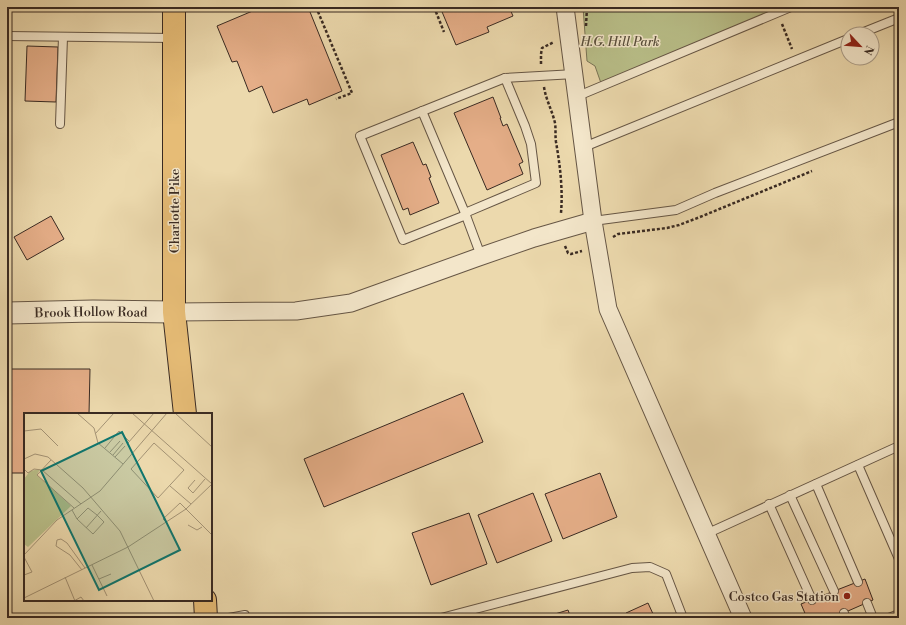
<svg xmlns="http://www.w3.org/2000/svg" width="906" height="625" font-family="'Libre Bodoni',serif">
<rect width="100%" height="100%" fill="#ecd9ad"/>
<filter id="stains"><feTurbulence type="fractalNoise" baseFrequency=".005" numOctaves="4"/><feColorMatrix values="0 0 0 0 .2 0 0 0 0 .09 0 0 0 0 .02 0 0 0 .5 -.17"/></filter>
<radialGradient id="worn" r=".72"><stop offset=".6" stop-color="#630" stop-opacity="0"/><stop offset="1" stop-color="#630" stop-opacity=".3"/></radialGradient>
<!-- green -->
<polygon fill="#b9bf89" stroke="#797456" points="583,7 791,7 602,86 595,66 587,61"/>
<!-- building -->
<g fill="#e5ae88" stroke="#392a22">
<polygon points="262,7 308,7 342,91 309,105 307,99 273,113 262,86 249,92 237,61 232,62 217,26"/>
<polygon points="440,7 509,7 513,16 487,27 489,32 456,45"/>
<polygon points="27,46 58,47 56,102 25,101"/>
<polygon points="493,97 501,118 500,118 503,126 507,124 523,162 519,164 523,174 487,190 454,113"/>
<polygon points="413,142 423,165 426,164 431,177 429,178 439,203 410,215 408,208 403,210 381,155"/>
<polygon points="51,216 64,239 27,260 14,237"/>
<polygon points="7,369 90,369 89,414 25,414 25,473 7,473"/>
<polygon points="463,393 483,442 324,507 304,459"/>
<polygon points="600,473 617,517 563,539 545,494"/>
<polygon points="533,493 552,541 497,563 478,515"/>
<polygon points="469,513 487,564 431,585 412,533"/>
<polygon points="865,579 873,600 832,618 807,618 801,604"/>
<polygon points="648,603 654,616 661,614 662,618 620,618 627,615 626,613"/>
<polygon points="568,610 571,618 542,618"/>
</g>
<g fill="none" stroke-linecap="round" stroke-linejoin="round">
<defs>
<g id="service">
<polyline points="859,34 899,18"/>
<polyline points="7,36 173,38"/>
<polyline points="578,96 791,7"/>
<polyline points="422,111 465,213 481,256"/>
<polyline points="60,124 63,37"/>
<polyline points="584,147 848,39"/>
<polyline points="465,213 536,183 531,144 525,126 505,78"/>
<polyline points="466,215 403,240 360,136 505,78 575,74"/>
<polyline points="593,221 676,210 715,193 899,122"/>
<polyline points="858,465 899,559"/>
<polyline points="816,484 858,582"/>
<polyline points="790,495 834,591"/>
<polyline points="769,504 812,600"/>
<polyline points="706,534 899,446"/>
<polyline points="867,603 873,618"/>
<polyline points="844,613 846,618"/>
<polyline points="229,618 245,615 246,618"/>
<polyline points="441,618 632,568 650,567 666,574 683,618"/>
<polyline points="889,618 899,614"/>
</g>
<g id="minor">
<polyline points="565,7 593,221 608,309 743,618"/>
<polyline points="174,312 296,311 351,303 476,258 534,238 593,221"/>
</g>
<g id="tertiary">
<path id="s1" d="M7 313 93 311 174 312"/>
</g>
<g id="primary">
<polyline points="174,7 174,312 185,414"/>
<polyline points="205,600 206,618"/>
</g>
</defs>
<!-- service casing -->
<use href="#service" stroke="#665645" stroke-width="10"/>
<!-- minor casing -->
<use href="#minor" stroke="#665645" stroke-width="19"/>
<!-- tertiary casing -->
<use href="#tertiary" stroke="#665645" stroke-width="23"/>
<!-- primary casing -->
<use href="#primary" stroke="#392a22" stroke-width="24"/>
<!-- path -->
<g stroke="#392a22" stroke-width="2.5" stroke-dasharray="3 2" stroke-linecap="butt">
<polyline points="316,7 352,93 336,99"/>
<polyline points="434,7 444,32"/>
<polyline points="782,24 792,49"/>
<polyline points="586,26 587,7"/>
<polyline points="541,64 541,54 542,48 554,42"/>
<path d="M544 87C546 100 552 110 555 123 556 129 555 135 556 142 560 165 563 189 561 213"/>
<polyline points="613,237 618,234 667,228 679,225 700,217 812,171"/>
<polyline points="565,246 568,253 571,254 582,251"/>
</g>
<!-- service -->
<use href="#service" stroke="#f3e6ca" stroke-width="8"/>
<!-- minor -->
<use href="#minor" stroke="#f3e6ca" stroke-width="17"/>
<!-- tertiary -->
<use href="#tertiary" stroke="#f3e6ca" stroke-width="21"/>
<!-- primary -->
<use href="#primary" stroke="#e6bc76" stroke-width="22"/>
</g>
<!-- markers -->
<circle fill="#8f2418" stroke="#f3e6ca" stroke-width="1.5" cx="847" cy="596" r="4"/>
<g text-anchor="middle" stroke-width="3" stroke-linejoin="round" paint-order="stroke">
<!-- park labels -->
<g font-size="13" font-style="italic" fill="#594f3c" stroke="#f3e6ca">
<text x="620" y="46">H.G. Hill Park</text>
</g>
<!-- street labels -->
<g font-size="13" fill="#392a22" stroke="#f3e6ca">
<text transform="translate(174 211) rotate(-90)" y="5">Charlotte Pike</text>
<text dy="5" stroke="none"><textPath href="#s1" startOffset="84">Brook Hollow Road</textPath></text>
</g>
<!-- poi labels -->
<g font-size="13" fill="#392a22" stroke="#f3e6ca" text-anchor="end">
<text x="839" y="601">Costco Gas Station</text>
</g>
</g>
<!-- overview -->
<g transform="translate(24 413)">
<rect width="188" height="188" fill="#ecd9ad"/>
<path d="M16 56 13 62 47 93 4 134 0 131V66L6 58Z" fill="#b9bf89"/>
<path fill="none" stroke="#a49375" stroke-width="1" d="M53 0 70 15 74 30 99 51M108 0 188 71M151 0 188 34M0 18 17 16 34 33M71 21 90 0M104 30 130 0M130 30 160 57 134 85 107 56ZM81 35 95 18 105 28M86 39 96 28M89 42 99 30M91 44 101 33M0 46 11 41 24 44 59 75 96 118 130 188M27 47 13 62 50 95M0 56 4 60 10 56 18 57 57 91M171 67 164 75 169 80 181 66M146 73 167 91M162 96 188 122M48 97 53 106 69 121 80 109 73 102M53 106 64 95 73 102M143 110 139 106 156 90 162 96M164 112 173 117 178 114M62 115 77 98M0 142 33 107 76 78 143 0M0 144 8 159 0 162M68 152 83 183M58 157 46 142 32 133 33 127 37 126 43 130 61 155M41 164 51 188M75 166 87 161M0 185 104 134 162 96 188 71M50 188 57 184 60 188"/>
<path fill="#0f766e" fill-opacity="0.15" stroke="#0f766e" stroke-width="2" d="M98 19 156 137 75 177 17 58Z"/>
<rect width="188" height="188" fill="none" stroke="#392a22" stroke-width="2"/>
</g>
<!-- margin -->
<rect width="906" height="625" fill="none" stroke="#ecd9ad" stroke-width="24"/>
<rect x="8" y="8" width="890" height="609" fill="none" stroke="#392a22" stroke-width="2"/>
<rect x="12" y="12" width="882" height="601" fill="none" stroke="#392a22"/>
<!-- north arrow -->
<g transform="translate(860 46) rotate(116)"><circle r="19" fill="#f3e6ca" stroke="#a99b87"/>
<path d="M0-3L7 15L0 10L-7 15Z" fill="#8f2418"/>
<text y="-6" font-size="11" font-weight="bold" text-anchor="middle" fill="#392a22">N</text>
</g>
<rect width="100%" height="100%" filter="url(#stains)"/>
<rect width="100%" height="100%" fill="url(#worn)"/>
</svg>
